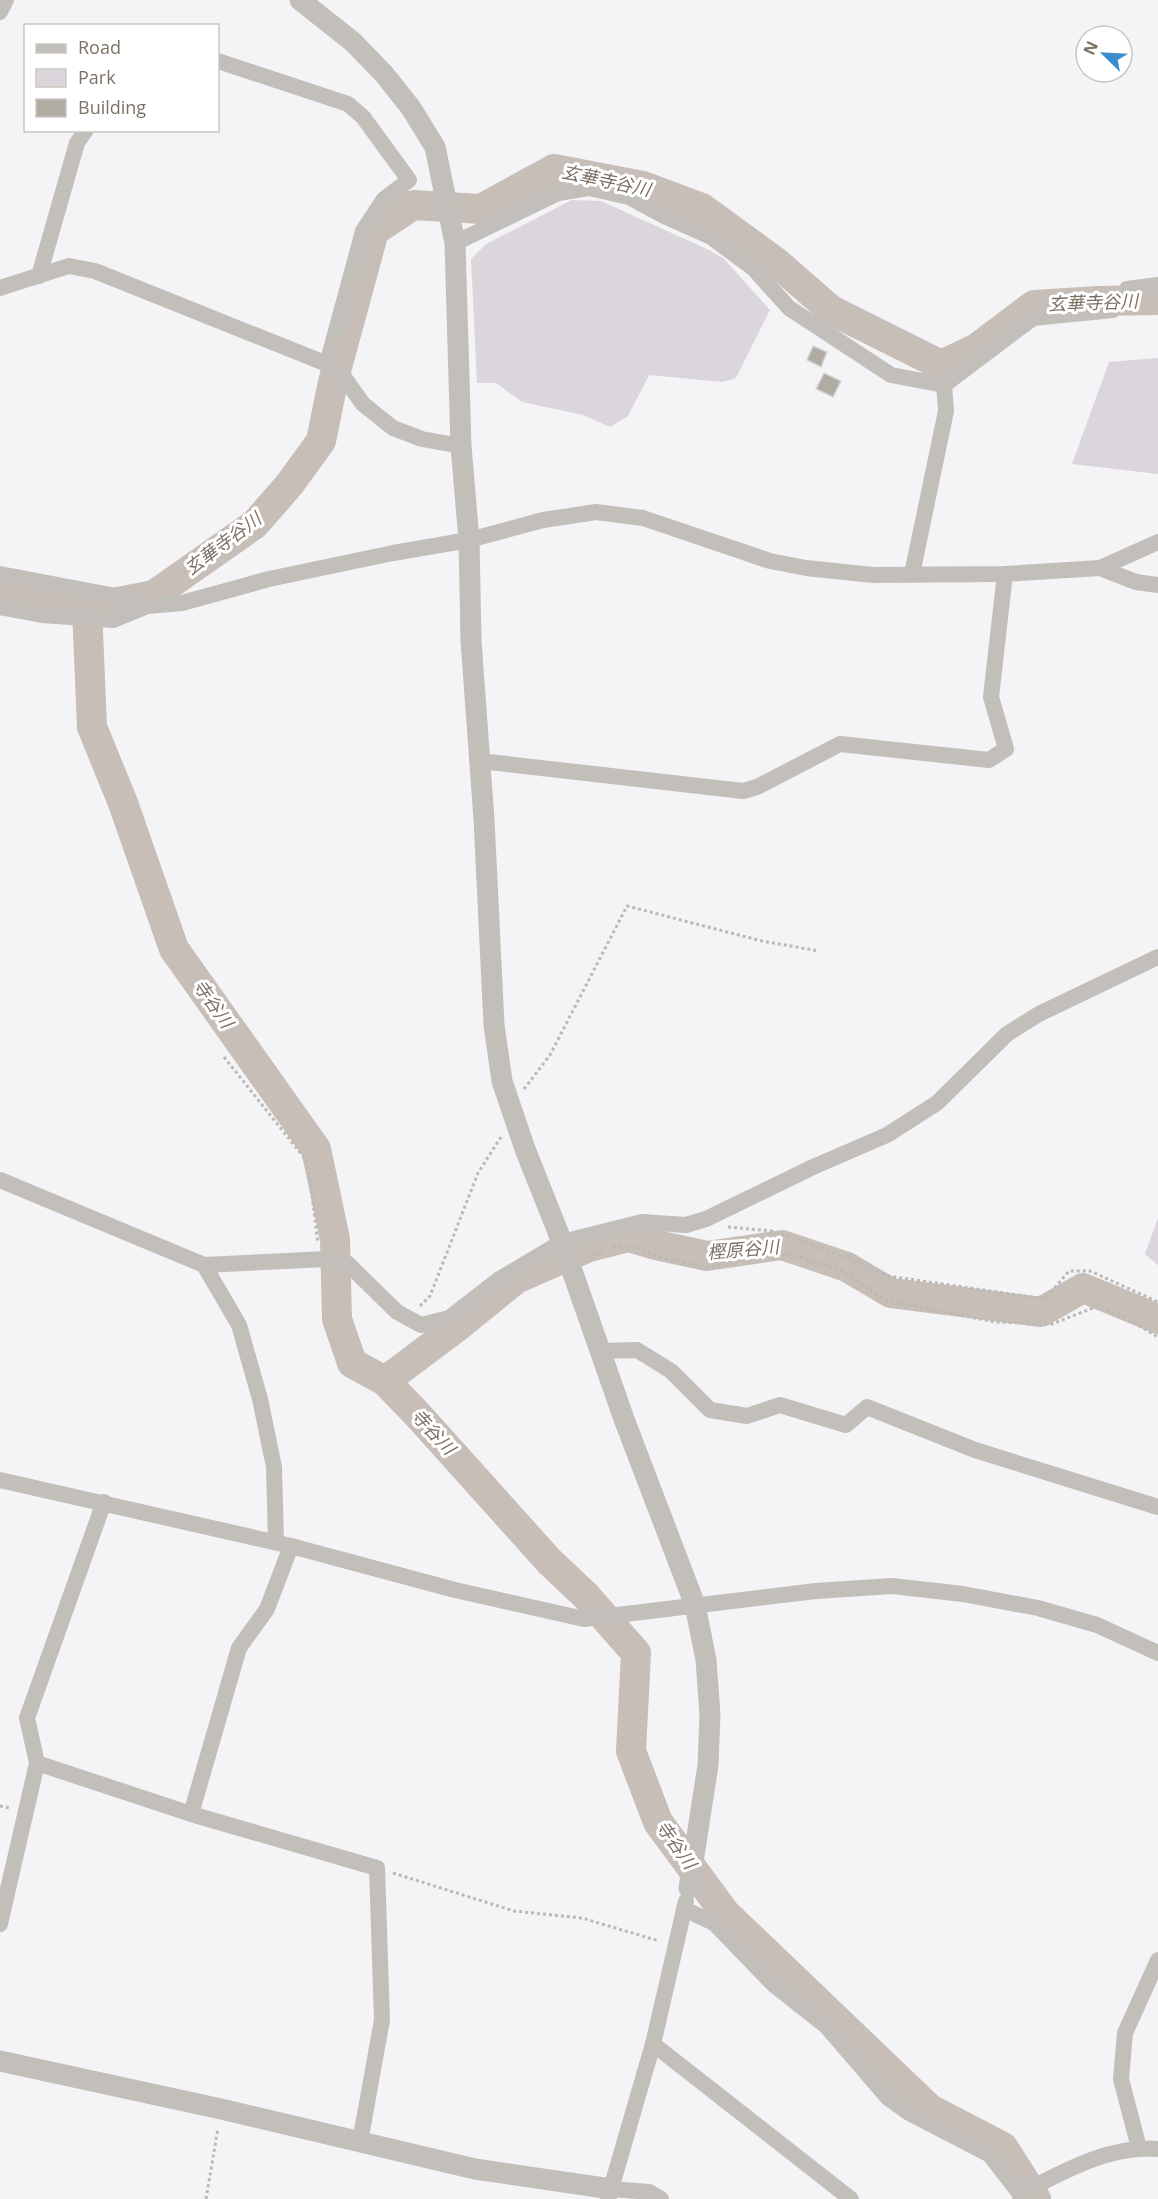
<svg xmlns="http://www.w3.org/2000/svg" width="1158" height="2199" font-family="'Open Sans','Noto Sans JP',sans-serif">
<rect width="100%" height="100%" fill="#f4f3f6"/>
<!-- green -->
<g fill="#dbd5dc">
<polygon points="572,200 601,201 709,250 724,259 770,310 736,378 723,382 649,375 628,416 610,427 583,415 522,402 496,383 477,383 471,259 486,244"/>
<polygon points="1158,358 1158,474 1072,464 1109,362"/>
<polygon points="1158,1218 1158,1265 1145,1254"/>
</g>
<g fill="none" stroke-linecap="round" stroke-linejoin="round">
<!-- river -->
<g stroke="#c6beb7" stroke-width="30">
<polyline points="0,590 87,608 154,595 255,524 289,485 321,441 333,382 374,231 413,205 481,209 554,169 643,186 702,208 776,262 831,310 941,365 977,348 1034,305 1099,301 1158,300"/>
<polyline points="87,608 92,727 123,803 174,949 316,1149 335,1239 337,1319 352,1363 385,1381 417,1414 549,1561 586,1596 636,1653 631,1751 658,1822 725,1913 930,2109 1003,2147 1036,2199"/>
<polyline points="385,1381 457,1327 516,1279 589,1247 629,1237 656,1245 707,1256 782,1245 847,1267 891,1293 1041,1312 1083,1288 1158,1319"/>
</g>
</g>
<!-- building -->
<g fill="#b0aba3" stroke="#d6d6d7" stroke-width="1.5">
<polygon points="813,346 827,352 821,367 807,360"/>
<polygon points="824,373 841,381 833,397 816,389"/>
</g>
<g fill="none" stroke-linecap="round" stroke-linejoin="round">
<!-- path -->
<g stroke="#bbb9b5" stroke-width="3" stroke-dasharray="3 3" stroke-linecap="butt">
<polyline points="224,1057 306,1160 310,1179 318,1243"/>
<polyline points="524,1089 550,1055 627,906 762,941 819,951"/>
<polyline points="728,1227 772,1231 849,1258 888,1276 1045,1299 1069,1271 1090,1271 1158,1302"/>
<polyline points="613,1247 636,1247 663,1258 709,1268 753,1258 788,1254 842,1271 884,1300 995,1322 1052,1324 1098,1306 1128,1319 1158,1337"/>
<polyline points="588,1257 604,1250"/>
<polyline points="420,1306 430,1296 478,1173 501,1137"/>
<polyline points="0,1806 10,1808"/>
<polyline points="393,1873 514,1911 582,1918 659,1941"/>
<polyline points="206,2199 218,2128"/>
</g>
<!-- minor -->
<g stroke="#c2bfbb" stroke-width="16">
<polyline points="0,12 6,0"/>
<polyline points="218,61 348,104 363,117 409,180 384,199 363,231 327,364"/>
<polyline points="455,243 558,193 589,188 629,197 664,216 711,237 753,268 789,308 891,375 944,385 946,411 912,574"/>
<polyline points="39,276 77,143 86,130"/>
<polyline points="0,288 69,266 95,271 327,364 343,376 363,404 393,428 422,439 461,446"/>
<polyline points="944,385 1033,318 1113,310 1127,289 1158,285"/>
<polyline points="1100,568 1136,582 1158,585"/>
<polyline points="0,574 111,595 147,606"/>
<polyline points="0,607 42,615 113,620 147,606 182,603 269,579 393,553 469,540 543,520 596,512 643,518 770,561 806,568 873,575 1005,574 1100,568 1158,542"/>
<polyline points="480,761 743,791 757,787 840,744 989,760 1006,749 991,697 1005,574"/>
<polyline points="0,1180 204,1265 325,1259 347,1263 397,1312 421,1325 449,1318 498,1280 562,1242 642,1222 686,1225 706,1219 813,1167 887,1135 937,1103 1007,1034 1039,1014 1158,957"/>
<polyline points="204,1265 239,1325 260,1399 274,1467 276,1542"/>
<polyline points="600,1351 637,1350 671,1371 710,1410 747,1416 780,1405 846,1425 867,1407 975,1450 1158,1507"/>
<polyline points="0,1480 291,1546 455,1590 584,1619 816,1591 892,1586 963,1594 1038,1608 1097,1625 1158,1653"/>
<polyline points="37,1763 191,1814 377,1868 382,2020 360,2142"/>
<polyline points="191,1814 239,1648 267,1609 291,1546"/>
<polyline points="684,1909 714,1923 774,1985 826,2026 888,2098 909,2113 990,2155 1020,2194 1020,2199"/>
<polyline points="0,1924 37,1763 27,1718 104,1502"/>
<polyline points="653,2044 851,2199"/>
<polyline points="1139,2148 1121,2079 1125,2033 1158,1960"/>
<polyline points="611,2189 649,2192 661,2199"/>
<path d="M1020 2194C1062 2172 1109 2145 1158 2149"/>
<polyline points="608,2199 653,2044 686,1901"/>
</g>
<!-- tertiary -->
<g stroke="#c2bfbb" stroke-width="21">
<polyline points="300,0 353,42 384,74 411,108 435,147 455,243 461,446 469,540 471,641 484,819 494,1025 502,1081 525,1149 562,1242 624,1419 695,1605 706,1660 710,1715 708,1765 689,1888"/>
<polyline points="0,2061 221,2109 475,2169 611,2189"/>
</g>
</g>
<g text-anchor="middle" stroke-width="6" stroke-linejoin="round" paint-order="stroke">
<!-- water labels -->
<g font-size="18" font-style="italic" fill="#7d7064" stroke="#fff">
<text transform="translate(606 181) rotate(12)" y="6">玄華寺谷川</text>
<text transform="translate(1093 303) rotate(-2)" y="6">玄華寺谷川</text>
<text transform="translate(223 544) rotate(-37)" y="6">玄華寺谷川</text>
<text transform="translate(213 1004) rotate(55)" y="6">寺谷川</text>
<text transform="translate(743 1250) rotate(-5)" y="6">樫原谷川</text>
<text transform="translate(433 1432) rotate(47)" y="6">寺谷川</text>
<text transform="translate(676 1845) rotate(55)" y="6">寺谷川</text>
</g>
</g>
<!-- legend -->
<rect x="24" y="24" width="195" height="108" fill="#ffffff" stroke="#cac7c1" stroke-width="1.5"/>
<rect x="36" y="44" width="30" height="9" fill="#c2bfbb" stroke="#cac7c1" stroke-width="1.5"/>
<text x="78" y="54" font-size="18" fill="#7b7364">Road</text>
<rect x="36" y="69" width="30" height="18" fill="#dbd5dc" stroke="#cac7c1" stroke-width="1.5"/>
<text x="78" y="84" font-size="18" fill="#7b7364">Park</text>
<rect x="36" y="99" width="30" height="18" fill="#b0aba3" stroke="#cac7c1" stroke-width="1.5"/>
<text x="78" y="114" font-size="18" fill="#7b7364">Building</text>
<!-- north arrow -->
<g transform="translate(1104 54) rotate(294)"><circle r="28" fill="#ffffff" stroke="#cac7c1" stroke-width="1.5"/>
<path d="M0-4.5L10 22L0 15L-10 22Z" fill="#3a8dcf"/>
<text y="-9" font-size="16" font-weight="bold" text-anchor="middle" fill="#7b7364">N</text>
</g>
</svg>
